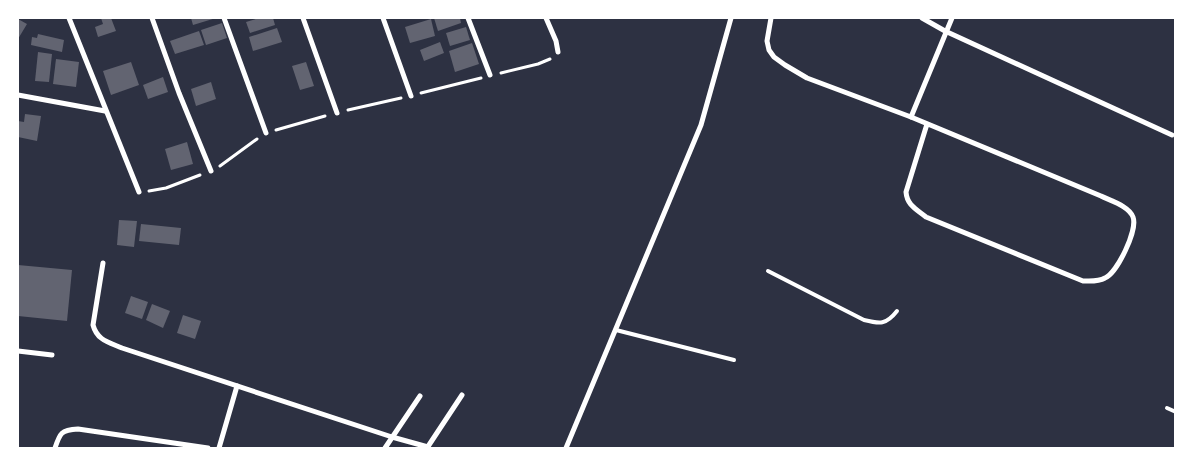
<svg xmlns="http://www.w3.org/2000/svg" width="1193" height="466" font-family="'Public Sans',sans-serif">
<rect width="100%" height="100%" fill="#2d3142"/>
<!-- building -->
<g fill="#626471">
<polygon points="101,18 111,18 116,31 98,37 95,27 103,24"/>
<polygon points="191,18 216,18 193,25"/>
<polygon points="259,18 273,18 275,25 250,33 246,22"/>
<polygon points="434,18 460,18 461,23 438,31"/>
<polygon points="18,19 27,24 18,39"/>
<polygon points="431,19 435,36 410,43 405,27"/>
<polygon points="222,23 227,38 206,45 201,30"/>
<polygon points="466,27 470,40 450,46 446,33"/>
<polygon points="277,28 282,42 253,51 249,37"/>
<polygon points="199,31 204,45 175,54 170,41"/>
<polygon points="38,34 64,40 62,52 31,45 32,37 37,38"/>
<polygon points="440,42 444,53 424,61 420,50"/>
<polygon points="472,43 479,64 455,72 449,51"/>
<polygon points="38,52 52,54 49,82 35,81"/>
<polygon points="56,59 79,62 76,87 53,84"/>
<polygon points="131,62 139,85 111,95 103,71"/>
<polygon points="306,62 314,86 300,90 292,66"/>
<polygon points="163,77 168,92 148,99 143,85"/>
<polygon points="211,82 216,99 196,106 191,89"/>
<polygon points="25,114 41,116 37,141 18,137 18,121 24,122"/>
<polygon points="187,142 193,164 171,170 165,149"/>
<polygon points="119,220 137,221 134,247 117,245"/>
<polygon points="141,224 181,228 179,245 139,241"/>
<polygon points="18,265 72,270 67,321 18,316"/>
<polygon points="131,296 148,302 142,319 125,313"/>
<polygon points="152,304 170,311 163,328 146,320"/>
<polygon points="183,315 201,321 195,339 177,333"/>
</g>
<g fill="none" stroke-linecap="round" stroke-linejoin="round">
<!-- path -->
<g stroke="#fff" stroke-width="3">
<polyline points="501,73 538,64 550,59"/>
<polyline points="421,93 481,78"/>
<polyline points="348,110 401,98"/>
<polyline points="276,130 325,116"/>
<polyline points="220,166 257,139"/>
<polyline points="149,191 166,188 200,175"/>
</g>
<!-- service -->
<g stroke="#fff" stroke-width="4">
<path d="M768 271 864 320C880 324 886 325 897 311"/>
<polyline points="616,330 734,360"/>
<polyline points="1167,408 1176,412"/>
</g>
<!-- minor -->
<g stroke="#fff" stroke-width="5">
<polyline points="69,18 139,192"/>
<polyline points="152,18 179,93 211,171"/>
<polyline points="224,18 266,133"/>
<polyline points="303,18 337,113"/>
<polyline points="383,18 411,96"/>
<polyline points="468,18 490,75"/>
<polyline points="546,18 556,41 558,52"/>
<path d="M771 18 767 41 769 50 774 57 785 65 807 78 911 117 1101 196C1111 201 1129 206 1133 217 1138 230 1117 273 1105 278 1098 282 1091 281 1083 281L926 217C916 209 907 205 906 192L927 124"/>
<polyline points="922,18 945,31 1172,135"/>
<polyline points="18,95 105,111"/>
<polyline points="911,117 952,18"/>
<path d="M103 263 93 325C97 340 108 342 122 348L392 437 428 447"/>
<polyline points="18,351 52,355"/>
<path d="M55 448C60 433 61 430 78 429L208 448"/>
<polyline points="219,448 237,386"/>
<polyline points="385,448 420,396"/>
<polyline points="427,448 462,395"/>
<polyline points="566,448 701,125 731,18"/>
</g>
</g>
<!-- border -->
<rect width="1193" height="466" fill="none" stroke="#ffffff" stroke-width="38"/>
</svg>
